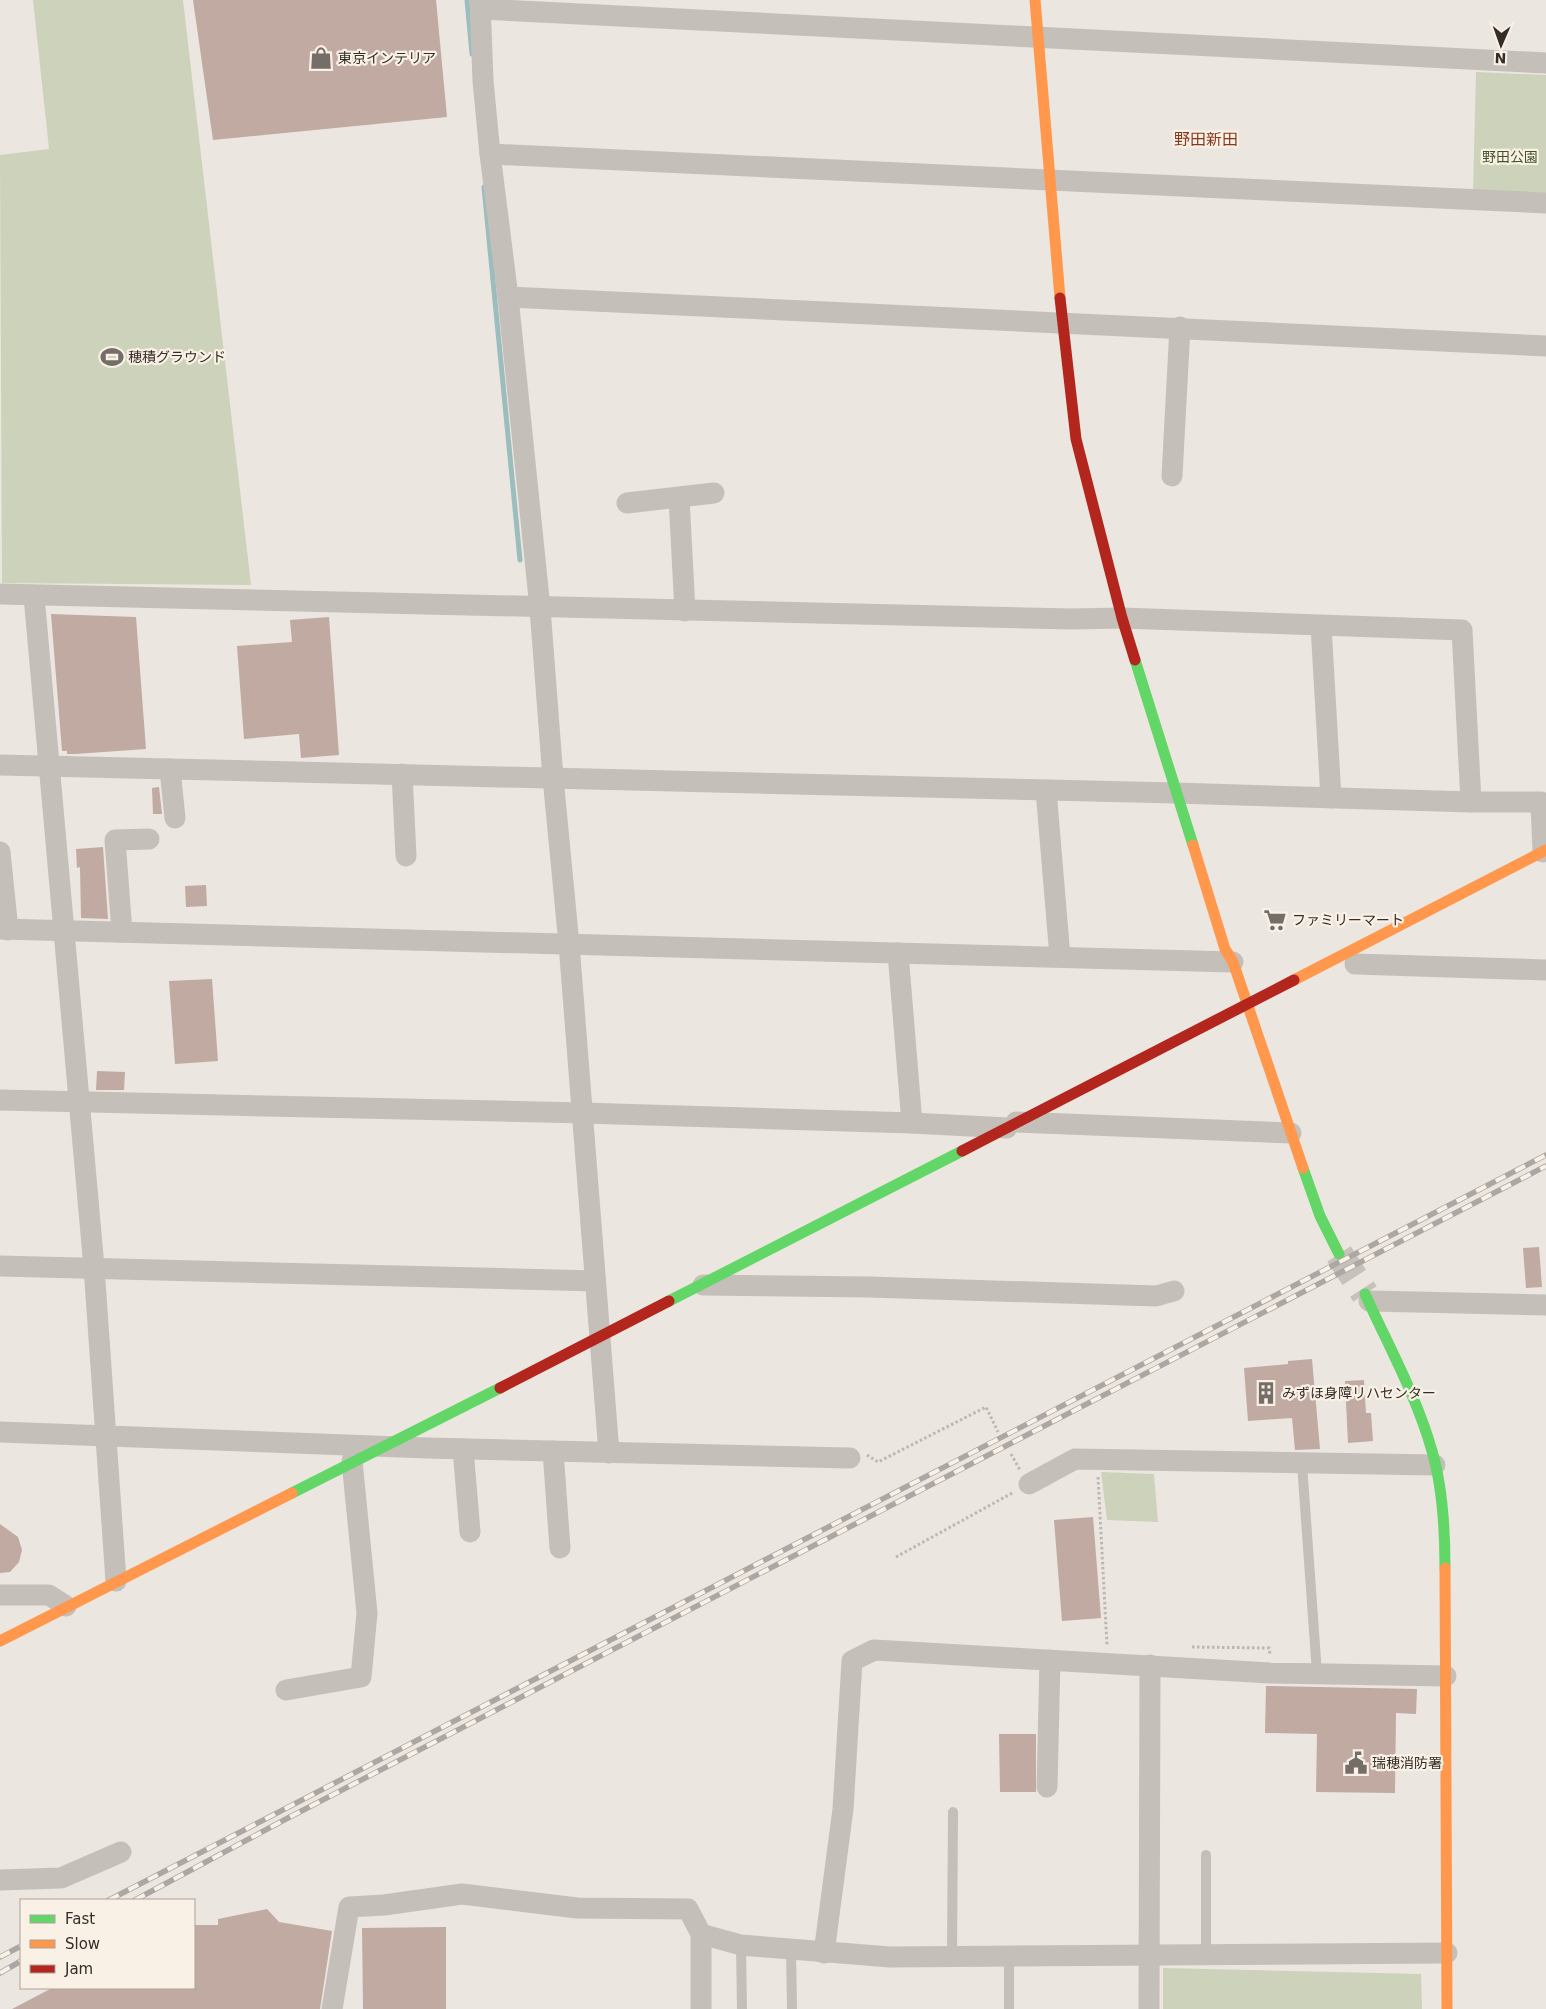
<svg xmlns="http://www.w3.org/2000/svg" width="1546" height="2009" font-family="'DejaVu Sans','Noto Sans JP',sans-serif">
<rect width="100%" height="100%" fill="#ece6e0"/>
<!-- green -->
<g fill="#cdd2ba">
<polygon points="33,0 183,0 251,585 2,583 0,155 49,149"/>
<polygon points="1476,72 1546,75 1546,195 1473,193"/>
<polygon points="1101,1472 1154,1474 1158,1522 1107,1520"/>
<polygon points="1163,1968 1421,1974 1422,2009 1163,2009"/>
</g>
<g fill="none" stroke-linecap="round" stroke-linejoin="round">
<!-- stream -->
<g stroke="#9bbdbe" stroke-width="5">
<polyline points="467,0 472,54"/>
<polyline points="484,187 520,560"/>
</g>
</g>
<!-- building -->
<g fill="#c0aaa1">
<polygon points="193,0 436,0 447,117 213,140"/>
<polygon points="51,614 136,617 146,749 75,754 67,754 67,751 62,751"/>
<polygon points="329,617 339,755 301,758 299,734 244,739 237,646 292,642 290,620"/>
<polygon points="159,787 162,814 153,814 152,788"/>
<polygon points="103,847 108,919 81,918 80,867 77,868 76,849"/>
<polygon points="206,885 207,906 186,907 185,886"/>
<polygon points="212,979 218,1061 175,1064 169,981"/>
<polygon points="97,1071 125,1072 124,1090 96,1090"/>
<polygon points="1539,1247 1542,1287 1526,1288 1523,1248"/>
<polygon points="1312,1359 1320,1449 1295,1450 1292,1418 1248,1421 1244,1368 1288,1364 1288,1361"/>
<polygon points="1364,1380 1366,1413 1371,1413 1373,1441 1348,1443 1345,1381"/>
<polygon points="1093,1517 1101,1618 1062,1621 1054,1520"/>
<polygon points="0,1524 18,1537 22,1550 19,1562 10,1572 0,1573"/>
<polygon points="1266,1686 1417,1689 1416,1714 1396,1713 1395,1793 1316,1792 1317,1734 1265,1733"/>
<polygon points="999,1734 1036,1734 1036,1792 1000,1792"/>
<polygon points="267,1909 279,1922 332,1931 320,2009 12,2009 52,1988 194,1988 194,1925 218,1925 218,1919"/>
<polygon points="446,1927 446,2009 363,2009 362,1928"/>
</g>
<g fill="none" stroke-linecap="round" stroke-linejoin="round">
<!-- secondary-tunnel -->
<polyline stroke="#c7c1bb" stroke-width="28" stroke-dasharray="28 14" stroke-linecap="butt" points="1339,1254 1365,1294"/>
<!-- path -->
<g stroke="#beb7b1" stroke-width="3" stroke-dasharray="2.5 2.5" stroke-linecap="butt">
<polyline points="1011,1454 1020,1470"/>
<polyline points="867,1455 878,1462 986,1407 998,1432"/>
<polyline points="1098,1477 1107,1645"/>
<polyline points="896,1557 1014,1492"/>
<polyline points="1192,1647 1269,1648 1270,1654"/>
</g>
<!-- lane -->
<g stroke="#c5bfb9" stroke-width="10">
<polyline points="1302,1464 1317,1673"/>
<polyline points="741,1945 742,2009"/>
<polyline points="791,1950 792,2009"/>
<polyline points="1206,1954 1206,1855"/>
<polyline points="952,1956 953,1812"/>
<polyline points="1009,1956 1009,2009"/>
</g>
<!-- street -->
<g stroke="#c5bfb9" stroke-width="21">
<polyline points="480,0 483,81 490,154 508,297 540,608 553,778 569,944 609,1453"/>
<polyline points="481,9 1546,63"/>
<polyline points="490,154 1546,203"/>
<polyline points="508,297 1546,346"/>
<polyline points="1172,476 1180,327"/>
<polyline points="679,498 685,611"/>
<polyline points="627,503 714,493"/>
<polyline points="0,594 1071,619 1122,618 1462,630 1471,802"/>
<polyline points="34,596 94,1267 116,1581"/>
<polyline points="1321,626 1331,798"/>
<polyline points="0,765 1175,793 1471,802 1541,802 1543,852"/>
<polyline points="170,769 175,818"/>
<polyline points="402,774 406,856"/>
<polyline points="1046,790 1060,957"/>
<polyline points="0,852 8,930"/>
<polyline points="0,929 1233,962"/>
<polyline points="122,932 115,840 149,839"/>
<polyline points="898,953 912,1123"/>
<polyline points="1355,964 1546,970"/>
<polyline points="0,1100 583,1113 912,1123 1007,1128"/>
<polyline points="1016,1122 1291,1133"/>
<polyline points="0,1266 595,1281"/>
<polyline points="703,1285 869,1287 1156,1296 1174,1291"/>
<polyline points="1369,1301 1546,1305"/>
<polyline points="0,1432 427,1448 850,1458"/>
<polyline points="463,1449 470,1532"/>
<polyline points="553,1451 560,1548"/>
<polyline points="1029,1484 1075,1459 1435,1465"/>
<polyline points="0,1595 49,1595 66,1606"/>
<polyline points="286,1690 361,1677 367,1613 352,1461"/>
<polyline points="1047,1787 1050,1660"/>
<polyline points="0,1880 61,1878 121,1852"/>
<polyline points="701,1934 741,1945 890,1957 1447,1953"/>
<polyline points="824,1953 843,1809 852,1661 874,1650 1270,1673 1446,1676"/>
<polyline points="332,2009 349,1907 384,1905 462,1894 577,1908 688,1909 701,1934 701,2009"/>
<polyline points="1149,2009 1150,1665"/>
</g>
<!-- fast -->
<g stroke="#63d668" stroke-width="11">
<polyline points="1135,660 1193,845"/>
<polyline points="1303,1168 1320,1216 1339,1254"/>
<path d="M1365 1294C1388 1345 1417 1397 1432 1451 1442 1485 1445 1532 1445 1568"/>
<polyline points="669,1301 962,1151"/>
<polyline points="292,1493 500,1388"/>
</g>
<!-- slow -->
<g stroke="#ff974d" stroke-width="11">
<polyline points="1035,0 1060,298"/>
<polyline points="1193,845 1225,949 1233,962 1303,1168"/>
<polyline points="1294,980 1546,850"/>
<polyline points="1445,1568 1447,2009"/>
<polyline points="0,1641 292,1493"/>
</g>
<!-- jam -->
<g stroke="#b3261e" stroke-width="11">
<polyline points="1060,298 1076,439 1122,618 1135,660"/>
<polyline points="962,1151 1294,980"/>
<polyline points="500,1388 669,1301"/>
</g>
<defs>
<g id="rail">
<polyline points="109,1900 1546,1155"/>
<polyline points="135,1900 286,1819 1546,1166"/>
<polyline points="0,1957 21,1946"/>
<polyline points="0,1973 21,1961"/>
</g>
</defs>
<!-- rail casing -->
<use href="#rail" stroke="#aca7a3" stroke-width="5.5"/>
<!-- rail -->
<use href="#rail" stroke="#f9f1e6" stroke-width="4" stroke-dasharray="11" stroke-linecap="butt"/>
</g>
<!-- icons -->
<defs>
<symbol id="shop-bare" viewBox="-9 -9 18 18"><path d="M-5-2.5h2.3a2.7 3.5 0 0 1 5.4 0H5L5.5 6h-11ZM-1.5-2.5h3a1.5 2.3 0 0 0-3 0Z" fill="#756d68" stroke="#f9f1e6" stroke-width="2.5" paint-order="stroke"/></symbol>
<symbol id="stadium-bare" viewBox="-9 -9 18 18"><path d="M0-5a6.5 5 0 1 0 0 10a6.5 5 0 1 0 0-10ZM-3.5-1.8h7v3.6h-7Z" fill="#756d68" stroke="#f9f1e6" stroke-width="2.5" paint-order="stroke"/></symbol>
<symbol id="supermarket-bare" viewBox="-9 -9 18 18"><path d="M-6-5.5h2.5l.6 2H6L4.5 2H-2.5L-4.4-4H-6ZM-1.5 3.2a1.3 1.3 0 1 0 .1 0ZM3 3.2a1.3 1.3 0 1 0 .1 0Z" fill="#756d68" stroke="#f9f1e6" stroke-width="2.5" paint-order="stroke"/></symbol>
<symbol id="building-bare" viewBox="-9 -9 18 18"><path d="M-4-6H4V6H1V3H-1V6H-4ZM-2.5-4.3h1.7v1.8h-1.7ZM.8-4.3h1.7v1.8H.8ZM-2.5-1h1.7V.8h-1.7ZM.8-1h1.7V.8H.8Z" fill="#756d68" stroke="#f9f1e6" stroke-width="2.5" paint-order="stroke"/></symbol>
<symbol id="civic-bare" viewBox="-9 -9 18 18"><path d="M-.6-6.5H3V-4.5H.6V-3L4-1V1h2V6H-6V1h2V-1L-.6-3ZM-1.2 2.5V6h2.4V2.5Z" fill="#756d68" stroke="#f9f1e6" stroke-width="2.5" paint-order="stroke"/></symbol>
</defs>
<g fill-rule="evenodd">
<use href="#shop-bare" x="305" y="42" width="32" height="32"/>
<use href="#stadium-bare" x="96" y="341" width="32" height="32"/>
<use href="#supermarket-bare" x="1259" y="904" width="32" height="32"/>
<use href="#building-bare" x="1250" y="1377" width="32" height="32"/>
<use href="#civic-bare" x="1340" y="1747" width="32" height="32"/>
</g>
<g text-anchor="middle" stroke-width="4.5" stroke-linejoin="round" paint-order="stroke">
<!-- poi labels -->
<g font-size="14" fill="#352c27" stroke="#f9f1e6" text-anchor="start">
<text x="338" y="63">東京インテリア</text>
<text x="128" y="362">穂積グラウンド</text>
<text x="1292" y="925">ファミリーマート</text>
<text x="1282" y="1398">みずほ身障リハセンター</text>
<text x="1372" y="1768">瑞穂消防署</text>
</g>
<!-- park labels -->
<g font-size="14" fill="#44542a" stroke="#f9f1e6">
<text x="1510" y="162">野田公園</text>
</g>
<!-- quarter labels -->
<g font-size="16" fill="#85391f" stroke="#f9f1e6">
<text x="1206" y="145">野田新田</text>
</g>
</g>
<!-- legend -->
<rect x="20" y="1899" width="175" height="90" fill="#f9f1e6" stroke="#aba29a"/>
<rect x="30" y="1915" width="25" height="8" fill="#63d668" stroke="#aba29a"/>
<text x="65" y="1924" font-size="15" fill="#352c27">Fast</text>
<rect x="30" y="1940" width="25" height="8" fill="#ff974d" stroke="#aba29a"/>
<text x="65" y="1949" font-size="15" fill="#352c27">Slow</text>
<rect x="30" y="1965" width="25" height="8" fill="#b3261e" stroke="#aba29a"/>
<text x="65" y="1974" font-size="15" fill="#352c27">Jam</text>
<!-- north arrow -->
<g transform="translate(1501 45) rotate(182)" stroke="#f9f1e6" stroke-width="4" paint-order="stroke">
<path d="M0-4L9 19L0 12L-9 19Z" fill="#352c27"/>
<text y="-8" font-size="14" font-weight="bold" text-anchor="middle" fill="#352c27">N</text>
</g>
</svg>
